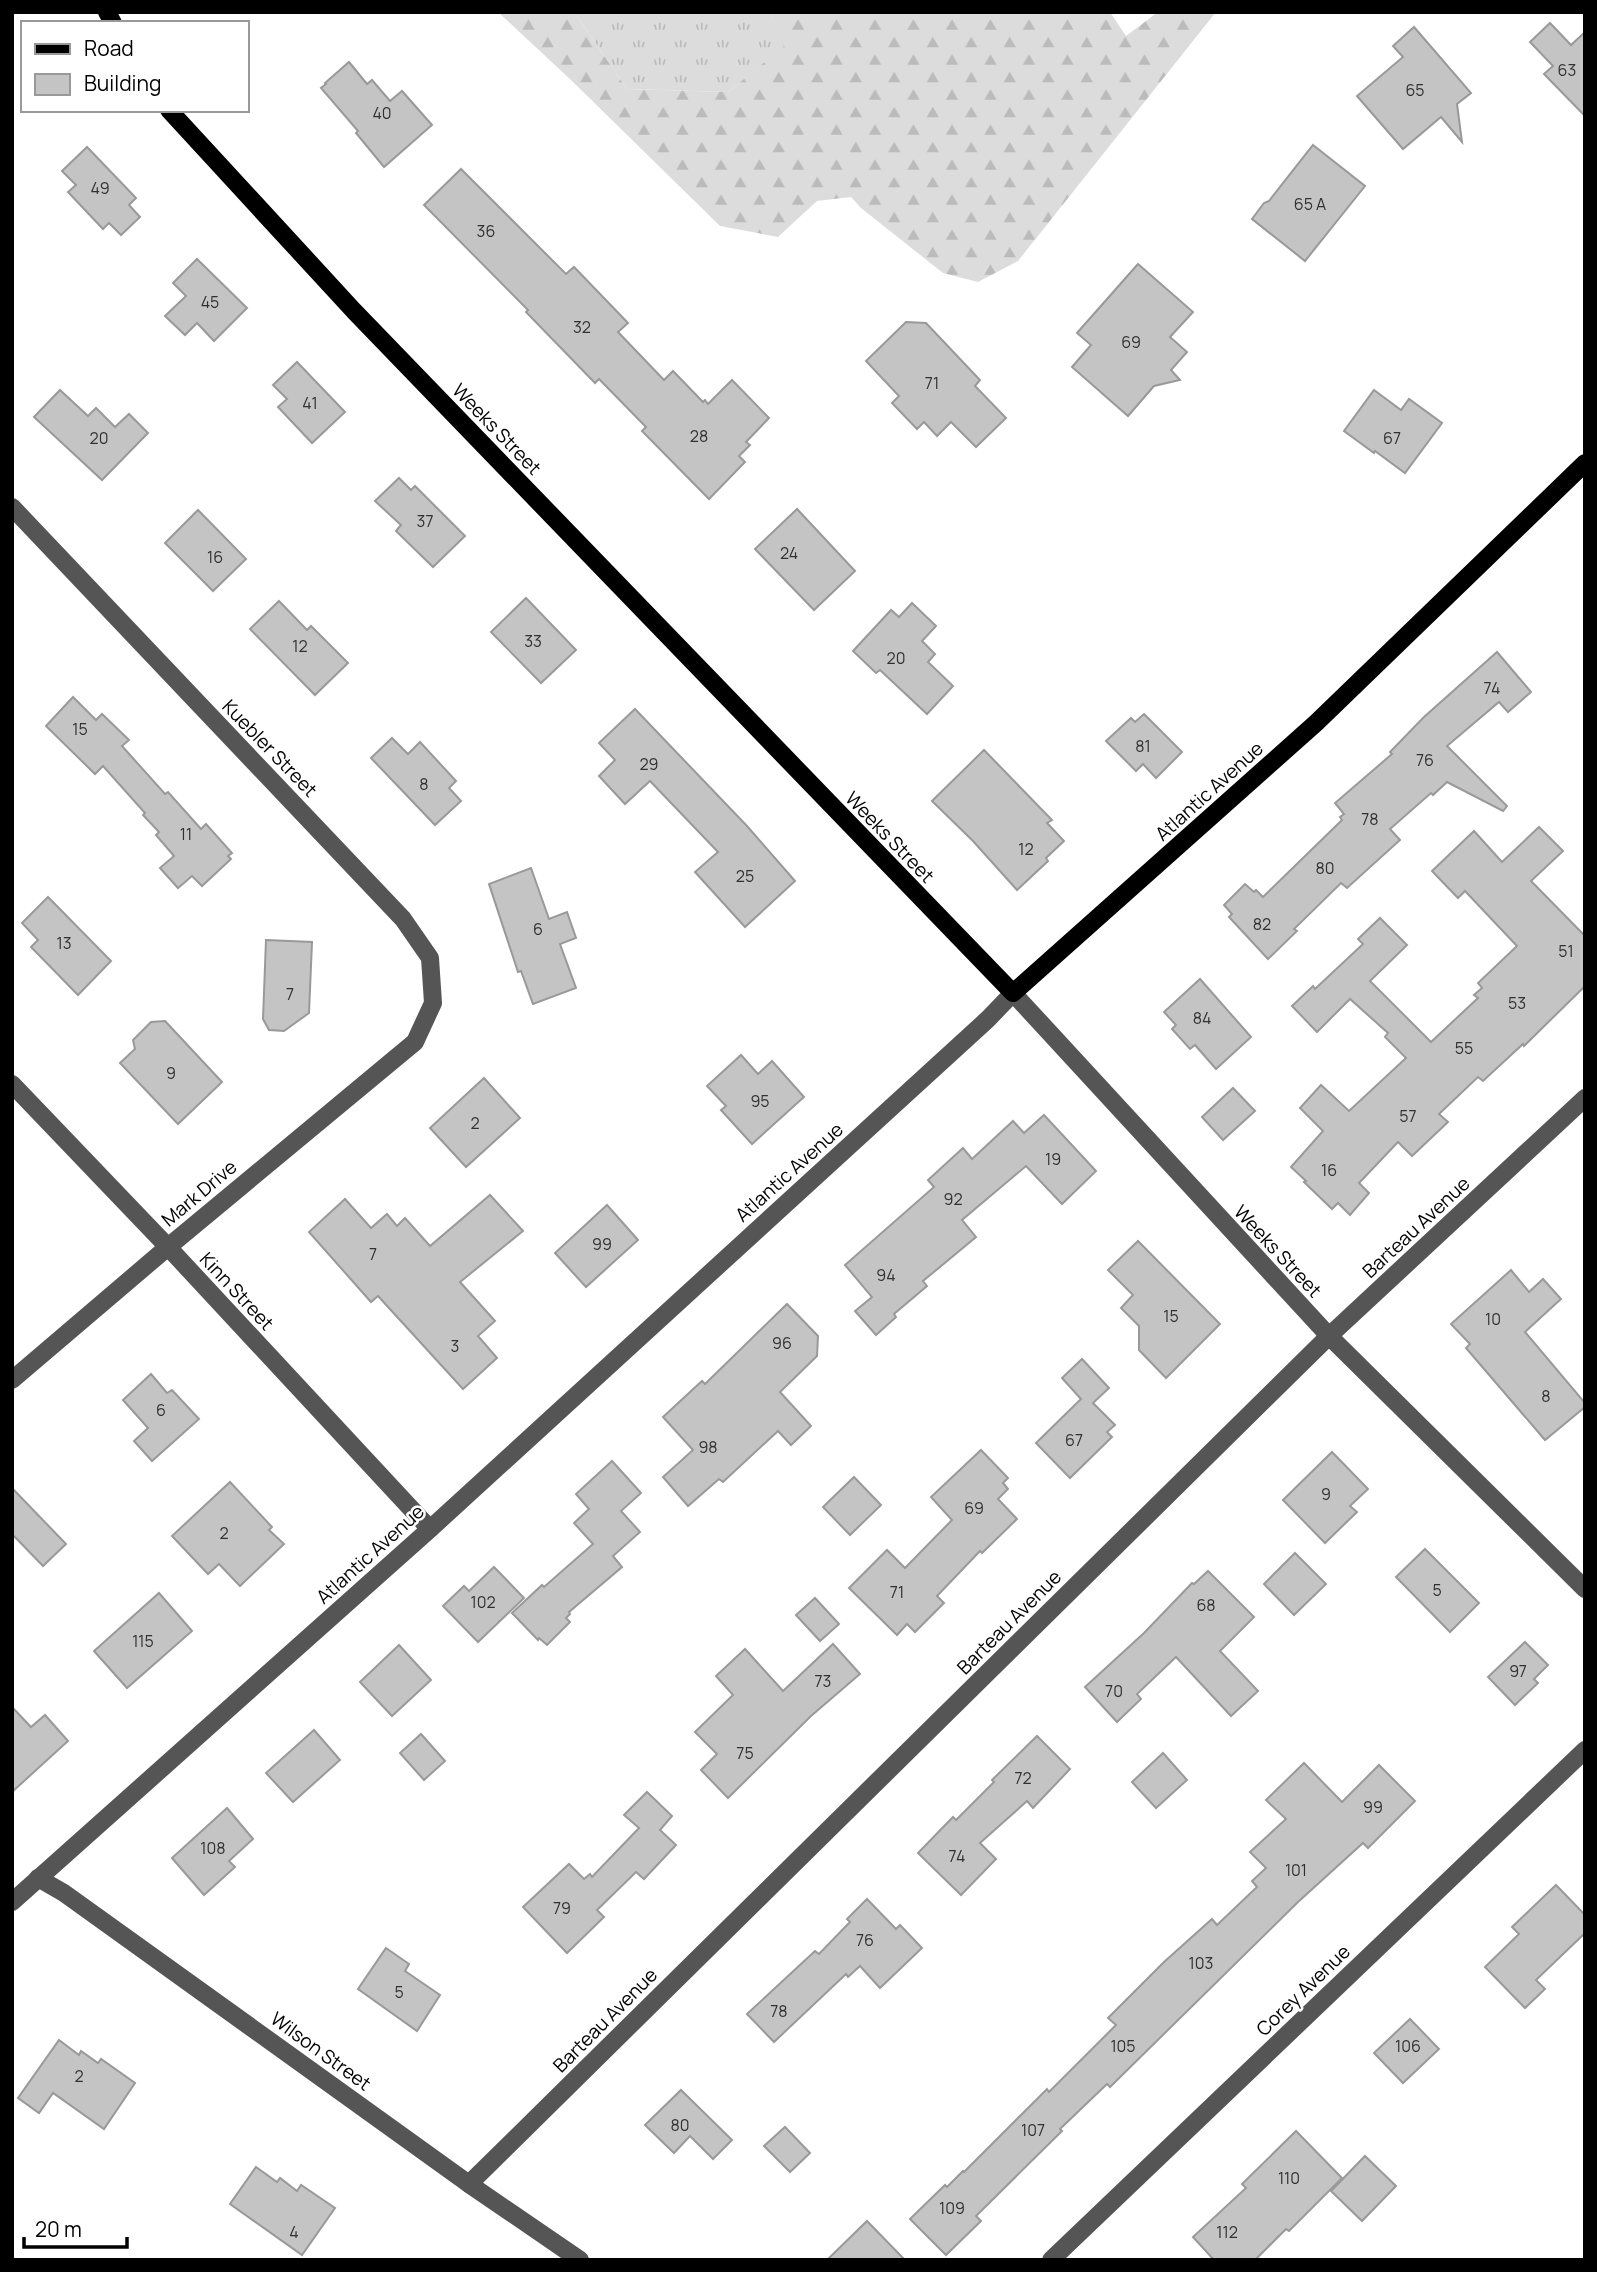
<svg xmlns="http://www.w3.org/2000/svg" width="1597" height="2272" font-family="Manrope,sans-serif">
<defs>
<pattern id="grass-tufts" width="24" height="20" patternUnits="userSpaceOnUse" patternTransform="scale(1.75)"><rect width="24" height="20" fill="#dcdcdc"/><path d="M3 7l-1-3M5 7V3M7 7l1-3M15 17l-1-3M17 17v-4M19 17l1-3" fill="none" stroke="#bbb"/></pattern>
<pattern id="forest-firs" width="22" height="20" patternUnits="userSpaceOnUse" patternTransform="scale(1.75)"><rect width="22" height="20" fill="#dcdcdc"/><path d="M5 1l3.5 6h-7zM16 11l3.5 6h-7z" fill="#bbb"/></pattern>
</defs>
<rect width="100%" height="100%" fill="#fff"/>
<!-- grass -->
<polygon fill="url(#grass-tufts)" points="574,12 770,12 785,46 728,92 627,89"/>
<!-- forest -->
<polygon fill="url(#forest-firs)" points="498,12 574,12 627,89 728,92 784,46 770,12 1110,12 1126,36 1158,12 1216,12 1018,261 978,282 943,273 861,208 851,197 817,201 778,237 720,226 572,81"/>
<!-- building -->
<g fill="#c4c4c4" stroke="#999" stroke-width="2">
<polygon points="1550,23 1571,45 1585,32 1585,116 1544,74 1553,66 1530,42"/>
<polygon points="1414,27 1471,93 1457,104 1462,142 1441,117 1403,149 1357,96 1403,57 1393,46"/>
<polygon points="349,62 367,84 372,80 390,101 402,91 432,125 384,167 356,133 358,131 321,88 326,84 325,83"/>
<polygon points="1313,145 1365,186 1305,261 1252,219 1264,203 1269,201"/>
<polygon points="87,147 136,198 129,205 140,217 121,235 109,223 103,229 68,192 76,185 62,171"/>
<polygon points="461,169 566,274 574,267 628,323 618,332 664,380 673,371 703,402 705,400 708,404 732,380 769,418 746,442 750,445 739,456 745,462 709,499 642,431 646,427 599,379 595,383 526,312 528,310 424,205"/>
<polygon points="197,259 247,308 214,341 197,323 185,335 165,316 186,296 173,283"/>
<polygon points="1138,264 1193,312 1170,337 1187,352 1171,370 1180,380 1154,386 1128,416 1072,367 1091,345 1077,333"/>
<polygon points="906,322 926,323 980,380 975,386 1006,418 976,447 951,422 937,436 924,422 917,429 892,403 899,396 866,361"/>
<polygon points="297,362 345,412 312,443 278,407 287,399 273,385"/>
<polygon points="60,390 88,416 96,408 115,427 129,414 148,433 102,480 34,417"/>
<polygon points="1374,390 1401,410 1409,399 1442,423 1405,473 1375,451 1374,453 1344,431"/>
<polygon points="399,478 411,490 415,486 465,536 433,567 396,531 401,525 375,501"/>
<polygon points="797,509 855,571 814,610 755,549"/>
<polygon points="198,510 246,559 213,591 165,543"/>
<polygon points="526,598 576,650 541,683 491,632"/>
<polygon points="279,601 307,630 311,626 348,663 315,695 250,629"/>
<polygon points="912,603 936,626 922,641 935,654 928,662 953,686 927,714 880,670 876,673 853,651 891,610 899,617"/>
<polygon points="1497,652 1531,692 1508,712 1499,702 1447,746 1507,806 1503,811 1447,782 1433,795 1431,793 1390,829 1400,840 1347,888 1341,883 1294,929 1297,931 1268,959 1229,917 1232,914 1224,905 1245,884 1254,892 1256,890 1263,897 1342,820 1340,817 1344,814 1335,803 1392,754 1390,752 1424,717"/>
<polygon points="73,697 96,720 102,714 129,740 122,746 165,794 168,792 201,829 206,824 232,853 228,856 231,859 202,886 192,876 178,888 160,868 174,856 156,835 159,832 143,815 145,813 103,766 95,774 46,726"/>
<polygon points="635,709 747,826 795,881 745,927 695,872 718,852 650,781 625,804 599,776 615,760 599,743"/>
<polygon points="1144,714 1182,752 1156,778 1143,764 1136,771 1106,741 1131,718 1135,722"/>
<polygon points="392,738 408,754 420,742 456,781 449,788 461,801 435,825 371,758"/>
<polygon points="984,750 1052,820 1047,823 1064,841 1046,858 1048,861 1017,890 973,841 932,801"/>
<polygon points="1539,827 1563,851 1531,881 1585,936 1585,986 1524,1046 1523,1044 1483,1081 1478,1077 1439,1114 1448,1122 1412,1156 1398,1142 1359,1183 1369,1193 1350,1215 1338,1203 1332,1209 1304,1182 1306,1181 1291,1167 1323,1131 1300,1108 1321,1085 1349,1111 1406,1058 1385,1037 1388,1033 1350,999 1317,1032 1292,1006 1313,986 1315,989 1363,944 1358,939 1380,918 1407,945 1370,981 1431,1042 1478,998 1474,995 1482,988 1478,983 1517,946 1465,891 1458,898 1432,871 1474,831 1502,862"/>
<polygon points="531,868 549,919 567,912 576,938 560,944 576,988 533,1004 521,971 518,972 489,884"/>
<polygon points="48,897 111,961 78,995 31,947 38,940 22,923"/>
<polygon points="266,940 312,942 309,1013 284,1031 269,1030 263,1019"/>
<polygon points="1200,979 1251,1037 1216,1069 1195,1045 1190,1049 1172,1029 1176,1025 1164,1012"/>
<polygon points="165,1021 222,1082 178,1124 120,1063 135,1049 133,1040 151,1022"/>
<polygon points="741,1055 758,1074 772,1061 804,1097 752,1144 721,1110 726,1106 707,1086"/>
<polygon points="484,1078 520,1118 466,1167 430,1128"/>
<polygon points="1233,1088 1255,1111 1223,1140 1202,1117"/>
<polygon points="1044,1115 1096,1171 1062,1204 1026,1166 962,1220 976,1237 923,1281 927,1286 894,1314 896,1317 876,1335 855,1311 872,1297 845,1265 934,1187 928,1180 963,1148 972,1159 1013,1121 1024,1133"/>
<polygon points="490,1195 523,1231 460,1282 495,1321 478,1336 497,1358 463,1389 378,1296 371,1302 309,1232 345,1199 371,1228 387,1214 397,1226 405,1218 430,1246"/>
<polygon points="607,1205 638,1240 586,1287 555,1253"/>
<polygon points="1138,1241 1220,1324 1166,1378 1139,1350 1139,1326 1121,1308 1133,1295 1108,1270"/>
<polygon points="1511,1270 1529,1292 1543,1279 1561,1299 1525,1332 1585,1403 1585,1407 1545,1440 1466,1348 1470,1344 1451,1324"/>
<polygon points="787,1304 818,1336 817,1356 780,1392 811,1426 791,1445 778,1431 723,1482 719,1479 688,1506 663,1477 693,1450 663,1417 702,1381 705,1384"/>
<polygon points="1082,1359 1109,1388 1093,1403 1115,1425 1107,1432 1112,1437 1070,1478 1036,1443 1081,1399 1062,1378"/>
<polygon points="151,1374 167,1393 172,1390 199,1419 152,1461 134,1441 148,1428 123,1400"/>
<polygon points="981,1450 1008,1478 1003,1483 1008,1489 998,1499 1017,1519 982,1553 980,1551 937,1596 944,1603 915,1632 907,1624 897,1635 849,1588 887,1550 905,1568 952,1520 931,1497"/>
<polygon points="1332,1452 1368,1489 1350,1506 1357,1512 1325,1543 1283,1500"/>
<polygon points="612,1461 641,1493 621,1511 640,1532 613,1556 622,1567 569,1612 570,1614 566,1618 570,1622 547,1645 539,1638 538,1640 512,1613 542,1585 544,1587 593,1544 574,1523 589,1509 576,1494"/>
<polygon points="854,1477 881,1505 850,1535 823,1507"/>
<polygon points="230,1482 272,1527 269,1530 284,1544 240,1586 219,1564 208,1574 172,1536"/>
<polygon points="12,1488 66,1544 43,1566 12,1534"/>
<polygon points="1425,1549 1479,1603 1450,1632 1396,1577"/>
<polygon points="1295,1553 1326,1584 1294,1615 1264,1584"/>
<polygon points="494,1567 524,1598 478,1642 443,1606 464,1586 469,1591"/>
<polygon points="1208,1571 1254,1617 1220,1651 1258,1691 1231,1716 1176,1657 1137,1694 1141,1699 1117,1722 1085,1687 1144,1633 1192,1583 1194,1584"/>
<polygon points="159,1593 192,1631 127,1688 94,1651"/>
<polygon points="815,1598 839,1624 820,1641 796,1615"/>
<polygon points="1525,1642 1548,1665 1534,1679 1538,1683 1515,1705 1488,1677"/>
<polygon points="833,1644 860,1674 811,1716 728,1798 701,1770 717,1754 695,1732 733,1695 716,1676 745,1649 783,1691"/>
<polygon points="399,1645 431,1680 392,1716 360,1682"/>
<polygon points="12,1707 31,1727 45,1715 68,1741 12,1792"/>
<polygon points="314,1730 340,1760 293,1802 266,1773"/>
<polygon points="421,1734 445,1761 424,1780 400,1753"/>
<polygon points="1037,1736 1070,1769 1033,1808 1027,1801 980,1843 996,1859 961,1895 918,1853 953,1817 956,1820 994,1782 992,1780"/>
<polygon points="1163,1753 1187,1780 1156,1808 1132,1782"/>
<polygon points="1304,1763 1342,1802 1379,1765 1415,1801 1368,1848 1363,1843 1298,1902 1110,2087 1107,2084 1060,2129 1062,2131 976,2216 981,2221 946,2255 910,2219 945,2185 947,2187 963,2171 964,2172 1047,2089 1049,2092 1116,2025 1108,2018 1164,1962 1212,1919 1217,1925 1257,1887 1252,1881 1266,1868 1250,1852 1286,1819 1266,1800"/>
<polygon points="647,1792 672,1816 660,1830 676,1845 644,1879 636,1872 597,1910 604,1917 567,1953 523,1907 569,1864 584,1879 590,1874 592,1877 639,1828 624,1815"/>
<polygon points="227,1808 253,1839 229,1861 235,1867 204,1895 172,1858"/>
<polygon points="1556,1885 1585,1915 1585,1933 1536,1980 1545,1989 1525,2008 1485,1967 1519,1934 1512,1927"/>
<polygon points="867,1899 896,1929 900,1925 922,1948 880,1988 860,1966 848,1977 846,1974 774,2042 747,2014 815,1951 819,1954 850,1922 847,1919"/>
<polygon points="386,1948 409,1964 405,1971 440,1995 417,2031 358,1989"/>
<polygon points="1410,2019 1439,2049 1403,2083 1374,2053"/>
<polygon points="59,2040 79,2055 81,2051 98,2063 101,2059 135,2083 104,2129 53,2093 39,2113 18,2098"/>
<polygon points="681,2090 732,2140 713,2159 690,2136 674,2153 645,2125"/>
<polygon points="785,2127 810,2153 790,2172 764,2146"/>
<polygon points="1296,2131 1342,2178 1289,2231 1286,2229 1255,2260 1214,2260 1193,2237 1246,2188 1242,2184"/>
<polygon points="1365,2156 1396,2186 1362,2221 1331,2191"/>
<polygon points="256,2167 277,2182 280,2178 297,2191 301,2185 335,2208 302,2255 230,2204"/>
<polygon points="867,2221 905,2260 827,2260"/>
</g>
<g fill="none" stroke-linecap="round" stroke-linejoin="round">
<!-- minor -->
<g stroke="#555" stroke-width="18">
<polyline points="12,507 403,919 430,958 433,1003 415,1042 168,1247 12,1380"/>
<polyline points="12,1084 168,1247 430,1529"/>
<polyline points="38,1878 64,1893 469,2184 580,2260"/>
<polyline points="12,1902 430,1529 988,1019 1013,993 1329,1336 1585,1589"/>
<polyline points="469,2184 1329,1336 1585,1098"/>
<polyline points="1051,2260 1585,1750"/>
</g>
<!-- major -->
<g stroke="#000" stroke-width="18">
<polyline points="107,12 113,23"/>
<polyline points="169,110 354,311 1013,993 1316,723 1585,463"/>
</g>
</g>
<g text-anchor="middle" stroke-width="5" stroke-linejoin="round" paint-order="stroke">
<!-- number labels -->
<g font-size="16" fill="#313131">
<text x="1567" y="76">63</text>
<text x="1415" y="96">65</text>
<text x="382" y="119">40</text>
<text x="100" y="194">49</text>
<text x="1310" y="210">65 A</text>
<text x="486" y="237">36</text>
<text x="210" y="308">45</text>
<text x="582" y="333">32</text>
<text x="1131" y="348">69</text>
<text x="932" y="389">71</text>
<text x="310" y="409">41</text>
<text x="699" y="442">28</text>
<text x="99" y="444">20</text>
<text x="1392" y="444">67</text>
<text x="425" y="527">37</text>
<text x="789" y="559">24</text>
<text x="215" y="563">16</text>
<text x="533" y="647">33</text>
<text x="300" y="652">12</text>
<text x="896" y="664">20</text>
<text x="1492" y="694">74</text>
<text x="80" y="735">15</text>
<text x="1143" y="752">81</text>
<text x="1425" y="766">76</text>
<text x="649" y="770">29</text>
<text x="424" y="790">8</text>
<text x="1370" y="825">78</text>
<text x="186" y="840">11</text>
<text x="1026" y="855">12</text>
<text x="1325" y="874">80</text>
<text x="745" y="882">25</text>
<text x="1262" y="930">82</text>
<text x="538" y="935">6</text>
<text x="64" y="949">13</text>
<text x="1566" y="957">51</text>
<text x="290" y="1000">7</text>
<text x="1517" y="1009">53</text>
<text x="1202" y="1024">84</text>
<text x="1464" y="1054">55</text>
<text x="171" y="1079">9</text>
<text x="760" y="1107">95</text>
<text x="1408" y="1122">57</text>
<text x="475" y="1129">2</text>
<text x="1053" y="1165">19</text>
<text x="1329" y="1176">16</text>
<text x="953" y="1205">92</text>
<text x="602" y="1250">99</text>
<text x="373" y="1260">7</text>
<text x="886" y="1281">94</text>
<text x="1171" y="1322">15</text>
<text x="1493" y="1325">10</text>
<text x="782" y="1349">96</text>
<text x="455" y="1352">3</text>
<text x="1546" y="1402">8</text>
<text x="161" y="1416">6</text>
<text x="1074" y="1446">67</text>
<text x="708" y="1453">98</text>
<text x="1326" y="1500">9</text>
<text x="974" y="1514">69</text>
<text x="224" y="1539">2</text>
<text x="1437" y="1596">5</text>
<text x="897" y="1598">71</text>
<text x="483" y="1608">102</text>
<text x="1206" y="1611">68</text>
<text x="143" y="1647">115</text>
<text x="1518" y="1677">97</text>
<text x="823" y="1687">73</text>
<text x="1114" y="1697">70</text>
<text x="745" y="1759">75</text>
<text x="1023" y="1784">72</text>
<text x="1373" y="1813">99</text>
<text x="213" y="1854">108</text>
<text x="957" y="1862">74</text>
<text x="1296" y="1876">101</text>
<text x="562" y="1914">79</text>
<text x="865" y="1946">76</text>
<text x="1201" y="1969">103</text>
<text x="399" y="1998">5</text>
<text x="779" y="2017">78</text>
<text x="1123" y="2052">105</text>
<text x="1408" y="2052">106</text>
<text x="79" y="2082">2</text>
<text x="680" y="2131">80</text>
<text x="1033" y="2136">107</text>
<text x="1289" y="2184">110</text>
<text x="952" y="2214">109</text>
<text x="294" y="2238">4</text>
<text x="1227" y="2238">112</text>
</g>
<!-- street labels -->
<g font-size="19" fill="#000" stroke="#fff">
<text transform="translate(497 429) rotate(46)" y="7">Weeks Street</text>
<text transform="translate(270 748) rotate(46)" y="7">Kuebler Street</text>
<text transform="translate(1209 791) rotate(-42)" y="7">Atlantic Avenue</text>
<text transform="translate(890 837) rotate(46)" y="7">Weeks Street</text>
<text transform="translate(789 1172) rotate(-42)" y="7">Atlantic Avenue</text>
<text transform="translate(199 1193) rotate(-40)" y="7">Mark Drive</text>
<text transform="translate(1416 1227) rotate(-43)" y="7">Barteau Avenue</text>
<text transform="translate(1278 1251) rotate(47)" y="7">Weeks Street</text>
<text transform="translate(237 1291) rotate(47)" y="7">Kinn Street</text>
<text transform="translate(370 1554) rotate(-42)" y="7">Atlantic Avenue</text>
<text transform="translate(1009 1622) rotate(-45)" y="7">Barteau Avenue</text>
<text transform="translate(1303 1990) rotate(-44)" y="7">Corey Avenue</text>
<text transform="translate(605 2020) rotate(-45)" y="7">Barteau Avenue</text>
<text transform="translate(321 2051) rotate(36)" y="7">Wilson Street</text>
</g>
</g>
<!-- border -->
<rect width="1597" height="2272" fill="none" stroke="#000000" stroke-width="28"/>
<!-- legend -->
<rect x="21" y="21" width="228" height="91" fill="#ffffff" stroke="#999999" stroke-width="2"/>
<rect x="35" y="44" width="35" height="10" fill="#000000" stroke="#999999" stroke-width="2"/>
<text x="84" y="56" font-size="21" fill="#000000">Road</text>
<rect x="35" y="74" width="35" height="21" fill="#c4c4c4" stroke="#999999" stroke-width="2"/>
<text x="84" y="91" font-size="21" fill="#000000">Building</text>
<!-- scale -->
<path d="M24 2237v10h103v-10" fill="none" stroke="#000000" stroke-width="3.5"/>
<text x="35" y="2237" font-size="21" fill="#000000" stroke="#ffffff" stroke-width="5" paint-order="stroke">20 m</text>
</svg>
